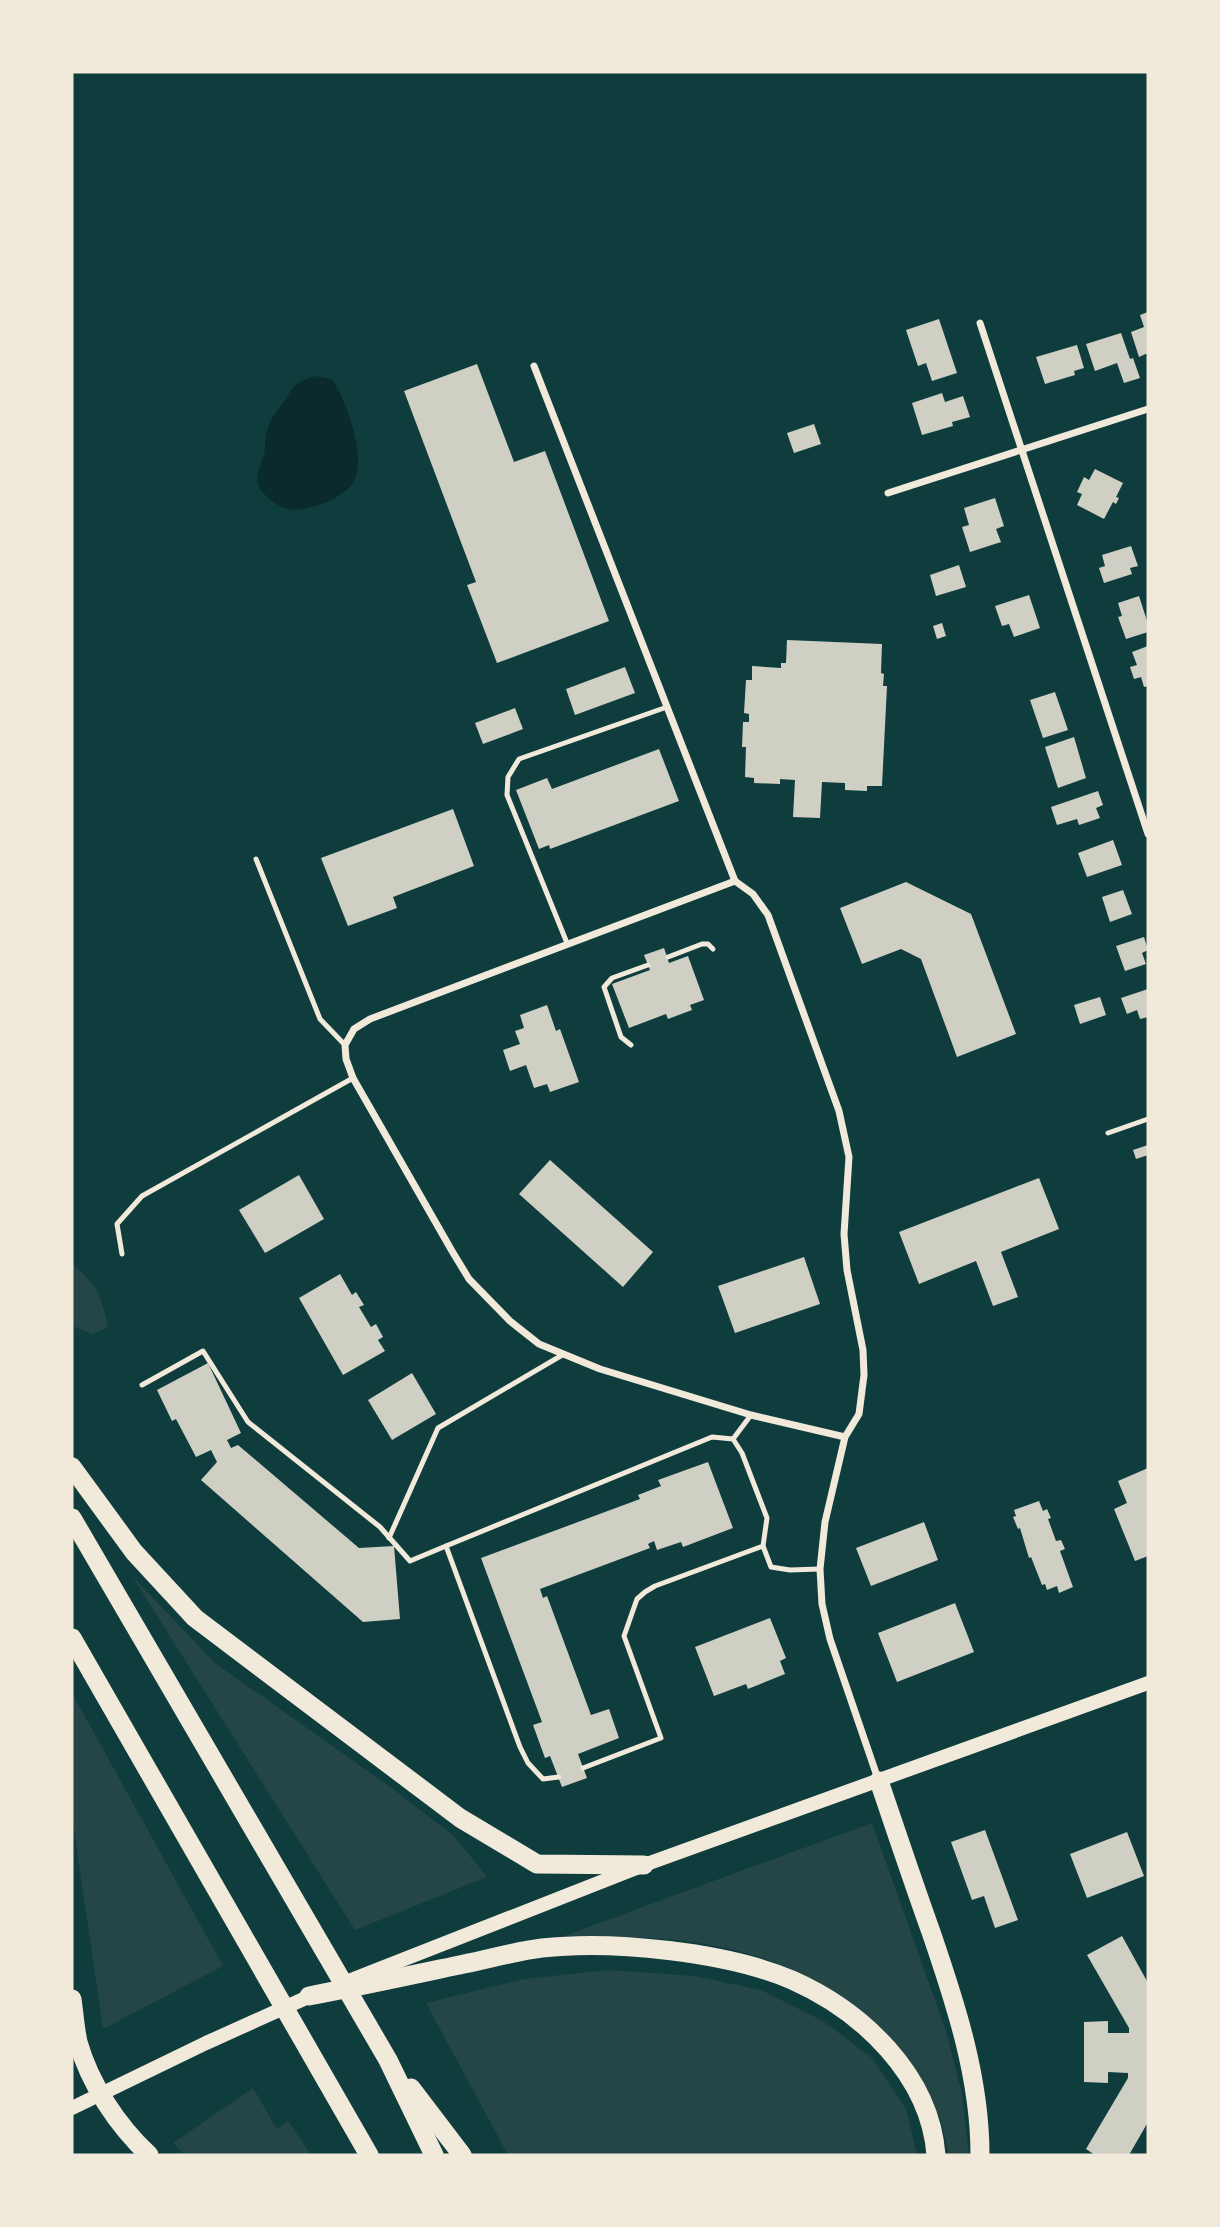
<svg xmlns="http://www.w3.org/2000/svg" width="1220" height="2227" font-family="Helvetica,sans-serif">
<rect width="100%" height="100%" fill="#0f3d3e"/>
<!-- green -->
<g fill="#244646">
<path d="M72 1264C99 1287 100 1293 108 1327L93 1334 72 1326Z"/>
<polygon points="132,1576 215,1663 393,1789 454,1836 487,1877 355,1930"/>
<polygon points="72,1693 223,1966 103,2029 72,1816"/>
<path d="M872 1823 946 2031 962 2094 969 2155H948C946 2123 928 2088 910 2063 853 1983 761 1947 666 1939 632 1937 598 1937 564 1936Z"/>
<polygon points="608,1970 695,1976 761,1990 823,2021 872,2058 906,2109 917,2155 508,2155 426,2003 524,1979"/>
<polygon points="253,2088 277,2129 288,2121 311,2155 185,2155 173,2143"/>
</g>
<!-- water -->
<path fill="#0a2a2b" d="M314 376 332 379C346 399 367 458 354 481 345 498 307 513 288 509 278 507 264 496 259 487 253 473 265 460 265 446 265 428 272 416 283 403 287 398 290 390 295 386 300 381 308 379 314 376Z"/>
<!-- building -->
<g fill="#cfcfc3">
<polygon points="1148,312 1148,353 1139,357 1131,332 1144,327 1140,315"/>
<polygon points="939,319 957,373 932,381 926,363 918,366 906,330"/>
<polygon points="1121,333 1130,359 1133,358 1140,378 1124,383 1117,363 1095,371 1086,344"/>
<polygon points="1077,345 1084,368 1074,371 1075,375 1045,384 1036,357"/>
<polygon points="477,364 514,462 545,451 609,621 497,663 467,585 476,582 404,391"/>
<polygon points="942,393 945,402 963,396 970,417 952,422 953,426 922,435 912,403"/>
<polygon points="814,424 821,444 794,453 787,433"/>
<polygon points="1095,469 1123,483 1116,497 1119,498 1116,504 1113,502 1104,519 1077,505 1082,494 1077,492 1084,477 1089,480"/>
<polygon points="995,498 1004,526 996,529 1001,542 970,552 962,527 969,525 964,508"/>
<polygon points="1131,546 1138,566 1130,568 1132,574 1104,583 1099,568 1105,566 1102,555"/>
<polygon points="959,565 966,587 936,596 930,575"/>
<polygon points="1029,595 1040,628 1014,637 1009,624 1002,626 995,606"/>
<polygon points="1139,596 1148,624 1148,632 1126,639 1118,617 1122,616 1118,603"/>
<polygon points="942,623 946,636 937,639 933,626"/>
<polygon points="787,640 882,644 881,673 884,674 883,686 887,686 882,786 867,786 867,791 845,790 845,783 822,782 820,818 793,817 795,780 780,779 780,784 754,783 754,778 745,777 746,747 742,747 743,722 749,722 749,714 744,713 746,680 752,680 752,666 781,668 781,663 786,663"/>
<polygon points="1148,646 1148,686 1144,687 1141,677 1134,679 1130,667 1137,665 1132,652"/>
<polygon points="625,667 635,693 575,715 566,689"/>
<polygon points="1055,692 1068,730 1043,738 1030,700"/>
<polygon points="515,708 523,729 483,744 475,723"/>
<polygon points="1074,737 1086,778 1058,788 1045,747"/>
<polygon points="659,749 679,801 550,849 549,845 539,849 516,790 547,778 552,789"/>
<polygon points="1098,791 1103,805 1096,808 1100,818 1079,825 1077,819 1057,825 1051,807"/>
<polygon points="453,809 474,866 393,897 397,908 348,926 321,858"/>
<polygon points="1113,840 1122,865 1087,877 1078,853"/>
<polygon points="906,882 971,914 1016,1034 957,1057 921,959 901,949 862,964 840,908"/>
<polygon points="1123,890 1132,914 1110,922 1102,897"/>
<polygon points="1144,937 1148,950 1142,953 1146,964 1125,971 1116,946"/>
<polygon points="664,948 669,963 688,956 704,1000 690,1005 692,1010 668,1019 666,1014 629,1028 612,984 650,970 644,955"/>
<polygon points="1148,989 1148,1017 1140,1019 1137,1010 1127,1014 1121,998"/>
<polygon points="1100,997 1106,1015 1080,1024 1074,1005"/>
<polygon points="547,1005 556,1031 560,1029 579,1082 550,1092 547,1084 534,1088 526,1065 510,1071 503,1050 520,1044 515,1031 524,1028 520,1015"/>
<polygon points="1148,1145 1148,1155 1136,1159 1133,1150"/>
<polygon points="550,1160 653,1252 623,1287 519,1194"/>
<polygon points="299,1175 324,1219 265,1253 239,1210"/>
<polygon points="1039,1178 1059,1229 1001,1252 1018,1297 993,1306 976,1261 919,1284 899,1232"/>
<polygon points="804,1257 820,1304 735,1333 718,1286"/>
<polygon points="340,1274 352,1295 356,1292 364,1305 359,1307 371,1327 376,1324 383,1337 378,1340 385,1351 343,1375 299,1298"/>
<polygon points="208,1363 241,1433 227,1440 231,1448 238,1445 359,1548 394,1546 400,1619 363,1622 201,1480 217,1462 211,1450 196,1457 176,1419 172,1421 157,1390"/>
<polygon points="412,1373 436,1414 392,1440 368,1400"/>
<polygon points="708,1462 733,1528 683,1547 681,1542 657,1550 654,1541 648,1544 650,1548 540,1589 543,1598 547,1596 591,1715 609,1709 619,1738 578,1754 587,1778 562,1787 550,1756 545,1758 533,1725 542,1722 481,1558 640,1499 638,1495 661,1486 658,1480"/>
<polygon points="1148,1468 1148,1556 1135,1561 1114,1509 1127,1503 1118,1481"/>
<polygon points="1039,1501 1043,1511 1047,1509 1051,1518 1048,1519 1056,1541 1061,1540 1065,1549 1060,1551 1073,1587 1059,1593 1057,1586 1047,1590 1045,1584 1042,1585 1031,1557 1029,1558 1020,1528 1018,1529 1013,1517 1016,1516 1014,1510"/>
<polygon points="924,1522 938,1560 871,1586 856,1548"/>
<polygon points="955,1603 974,1652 897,1682 878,1633"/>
<polygon points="770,1618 786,1658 780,1661 785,1674 748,1689 746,1684 714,1696 695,1647"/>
<polygon points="985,1830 1018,1920 995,1928 984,1896 972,1900 951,1842"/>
<polygon points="1127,1832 1144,1876 1087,1898 1070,1854"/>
<polygon points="1122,1936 1148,1983 1148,2122 1129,2155 1095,2155 1086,2149 1128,2078 1128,2073 1108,2072 1108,2083 1084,2082 1084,2022 1108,2021 1108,2033 1129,2033 1129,2028 1087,1955"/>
</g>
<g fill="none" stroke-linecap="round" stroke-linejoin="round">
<!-- service -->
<g stroke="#f1e9da" stroke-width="5">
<polyline points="256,859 320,1019 345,1045"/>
<polyline points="567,943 507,795 508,777 519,759 667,707"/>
<polyline points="668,957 702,944 708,944 713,949"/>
<polyline points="631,1045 621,1037 604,987 612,978 648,965"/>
<polyline points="1108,1133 1148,1119"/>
<polyline points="122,1254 117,1224 142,1196 353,1078"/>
<polyline points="142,1385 203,1351 248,1422 380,1527 410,1561 446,1546"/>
<polyline points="733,1439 751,1415"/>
<polyline points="389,1538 438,1428 564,1354"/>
<polyline points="763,1546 771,1567 790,1570 820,1569"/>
<polyline points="559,1777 543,1779 528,1763 520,1747 446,1546 712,1437 733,1439 742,1453 767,1518 763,1546 655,1586 645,1592 637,1599 624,1636 661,1738 583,1768"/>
</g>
<!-- minor -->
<g stroke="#f1e9da" stroke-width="7">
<polyline points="980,323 1148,834"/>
<polyline points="534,366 735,881"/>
<polyline points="888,493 1148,409"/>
<polyline points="845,1437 751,1415 600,1369 539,1344 510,1321 469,1279 452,1251 353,1078 346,1059 345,1045 354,1029 370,1019 735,881 753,894 768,915 839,1111 849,1157 844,1234 847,1270 863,1350 864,1375 859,1414 845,1437 825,1522 820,1569 822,1604 830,1639 878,1779"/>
</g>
<!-- secondary -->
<g stroke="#f1e9da" stroke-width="14">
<polyline points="346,1982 644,1865 1148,1683"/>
<polyline points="72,2108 206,2043 317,1993"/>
</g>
<!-- motorway -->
<g stroke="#f1e9da" stroke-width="19">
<polyline points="72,1467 134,1552 195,1618 460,1818 537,1864 644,1865"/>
<polyline points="72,1518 388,2060 434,2155"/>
<polyline points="72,1638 369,2155"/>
<path d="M879 1781C896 1831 913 1882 931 1932 956 2005 980 2078 980 2155"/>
<path d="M309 1996C361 1986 412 1975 464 1964 490 1959 516 1951 542 1948 612 1940 727 1952 792 1980 862 2011 930 2075 936 2155"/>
<path d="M72 1999C74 2013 75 2028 78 2042 90 2084 117 2125 149 2155"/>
<polyline points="411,2088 462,2155"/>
</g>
</g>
<!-- border -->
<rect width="1220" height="2227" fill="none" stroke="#f1e9da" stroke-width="147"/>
</svg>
